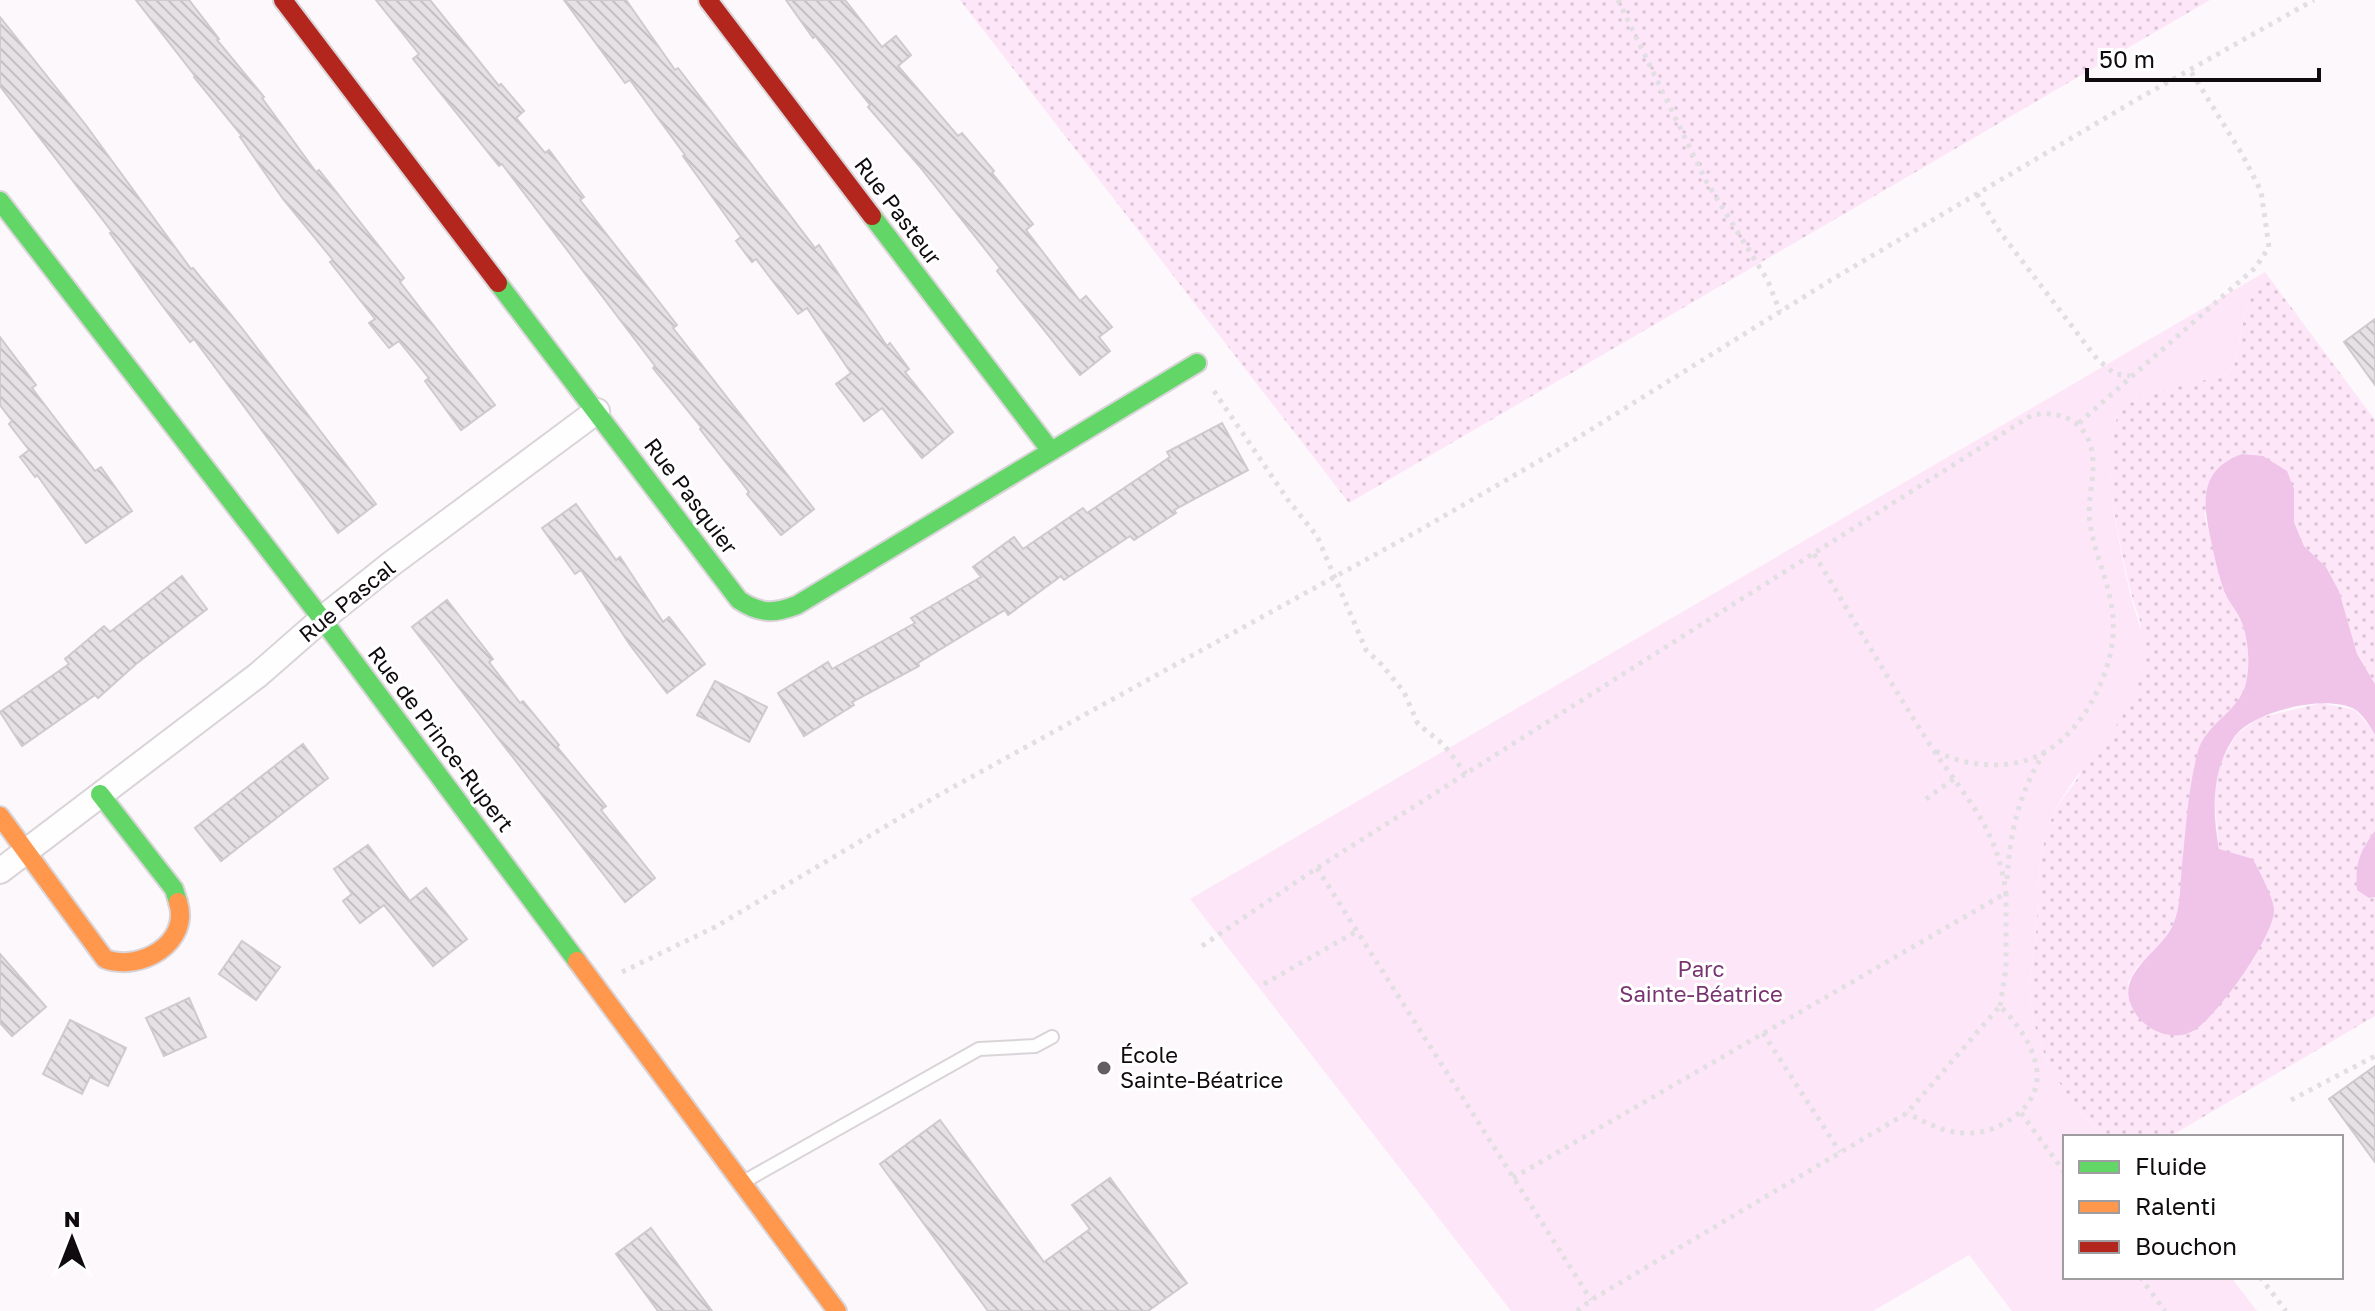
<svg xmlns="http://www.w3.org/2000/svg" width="2375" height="1311" font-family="'Golos Text',sans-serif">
<defs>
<pattern id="grass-dots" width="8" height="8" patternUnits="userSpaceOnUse" patternTransform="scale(2)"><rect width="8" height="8" fill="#fee6f9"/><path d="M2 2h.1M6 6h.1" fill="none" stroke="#d8c4d4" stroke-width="1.8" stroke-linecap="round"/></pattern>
<pattern id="building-back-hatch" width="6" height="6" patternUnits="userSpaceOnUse" patternTransform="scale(2)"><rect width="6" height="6" fill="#e5e1e4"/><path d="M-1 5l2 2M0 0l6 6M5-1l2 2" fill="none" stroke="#c3c0c2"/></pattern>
</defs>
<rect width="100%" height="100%" fill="#fdf8fc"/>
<!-- grass -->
<g fill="url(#grass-dots)">
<polygon points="960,0 2210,0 1349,503"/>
<path d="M2265 272 2375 420V684L2357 654 2339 591 2326 567 2304 546 2294 521V489L2204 513 2225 594 2242 622 2249 649 2247 680 2241 698 2227 713 2194 772 2188 812 2181 894 2174 923 2164 942 2137 967 2128 983 2132 1008 2219 850 2214 793 2220 763 2237 734 2259 718 2321 703 2355 710 2372 729 2375 735V831L2364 846 2369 898 2375 897V1016L2169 1137H2106C2065 1102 2031 1047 2030 991 2030 967 2036 943 2037 919 2039 883 2038 846 2054 813 2061 798 2074 786 2081 772 2089 758 2141 635 2141 627 2140 616 2133 603 2131 592 2121 550 2097 454 2119 414 2133 389 2201 384 2230 373 2240 356 2239 337 2244 318 2248 301 2256 287 2265 272Z"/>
</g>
<!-- park -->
<path fill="#fee6f9" d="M2265 272C2256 287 2248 301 2244 318 2239 337 2240 356 2230 373 2201 384 2133 389 2119 414 2097 454 2122 561 2133 604 2137 620 2145 635 2144 651 2140 722 2082 755 2054 813 2038 846 2039 883 2037 919 2036 943 2030 967 2030 991 2031 1047 2065 1102 2106 1137H2065V1277H2231L2257 1311H2012L1969 1255 1873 1311H1511L1190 899Z"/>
<!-- water -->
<g fill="#efc4e8">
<path d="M2242 454 2263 456 2287 471 2294 489V522L2304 546 2326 567 2339 591 2357 654 2375 684V735C2371 727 2363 715 2356 710 2328 693 2254 711 2235 736 2211 770 2212 810 2219 849L2253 859C2259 871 2273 896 2274 909 2276 934 2214 1022 2191 1032 2170 1042 2144 1029 2134 1011 2112 974 2160 954 2173 925 2181 905 2180 886 2182 865 2186 828 2188 788 2198 751 2206 723 2239 712 2246 683 2250 664 2249 642 2242 623 2238 612 2229 603 2224 591 2219 576 2215 560 2212 545 2203 506 2197 470 2242 454Z"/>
<path d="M2375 831V897L2369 898 2357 890C2355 864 2359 852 2375 831Z"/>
</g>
<!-- building -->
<g fill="url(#building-back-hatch)" stroke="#cfcace" stroke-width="2">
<polygon points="136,0 189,0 219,39 217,40 264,97 262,98 316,172 319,170 404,278 400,282 495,405 461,430 425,381 429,378 399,341 389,348 369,323 375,319 330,262 333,260 283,199 240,137 242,136 194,77 195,76"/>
<polygon points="376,0 430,0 499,86 501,84 524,111 516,118 545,153 549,150 584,197 580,200 677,325 673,328 814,509 781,535 747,494 749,492 700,429 702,428 653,368 655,366 502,164 499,166 413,59 419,54"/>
<polygon points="564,0 626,0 675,70 678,68 815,248 819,245 887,346 890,343 909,369 905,372 953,432 922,458 882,408 864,421 836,384 851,373 807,308 798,314 756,259 752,262 736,241 741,237 683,156 685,155 630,80 625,83"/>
<polygon points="786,0 845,0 882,47 896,36 911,55 898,66 958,136 962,133 994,171 992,173 1033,224 1026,230 1080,301 1086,296 1112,327 1099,337 1110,351 1080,375 997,271 1000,268 920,167 868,107 870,105 815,36 813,38"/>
<polygon points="0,17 85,124 191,269 193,268 241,327 376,504 338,533 194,339 190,342 155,296 110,233 112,232 0,86"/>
<polygon points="2375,319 2375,385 2344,342"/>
<polygon points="0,337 36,385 32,388 95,471 101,467 132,511 86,543 37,475 35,477 20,457 29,450 9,424 12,421 0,405"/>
<polygon points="1222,423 1248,470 1174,510 1176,513 1134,540 1130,536 1064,580 1061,576 1008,615 1005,610 918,663 919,666 852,702 854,705 804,736 778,693 828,662 832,669 915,623 911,618 981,577 973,567 1014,537 1023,549 1083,508 1087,513 1170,457 1167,452"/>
<polygon points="576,504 616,560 620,557 663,622 669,617 705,664 667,693 630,645 581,570 575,574 542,528"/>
<polygon points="182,576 207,609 136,664 98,698 95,695 22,746 0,712 69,664 65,659 104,626 110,632"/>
<polygon points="447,600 493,659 489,662 520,703 523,701 559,745 557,747 606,806 601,810 655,878 625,902 412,627"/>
<polygon points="715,681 767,707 749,742 697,715"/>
<polygon points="303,744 328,778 221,861 195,828"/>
<polygon points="368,845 410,901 426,888 467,939 433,966 384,905 360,923 343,901 352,894 334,869"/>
<polygon points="242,941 280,967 256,1000 219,974"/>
<polygon points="0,954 46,1007 12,1036 0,1023"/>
<polygon points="189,998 206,1037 164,1056 146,1018"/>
<polygon points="70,1020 126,1048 108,1086 90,1077 82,1094 43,1074"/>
<polygon points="2375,1066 2375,1162 2329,1099"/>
<polygon points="940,1120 1044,1262 1090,1229 1072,1205 1110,1178 1187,1283 1148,1311 988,1311 880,1164"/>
<polygon points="651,1228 712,1311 658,1311 616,1254"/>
</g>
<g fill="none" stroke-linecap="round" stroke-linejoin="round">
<defs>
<polyline id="lane" points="745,1181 979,1049 1035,1046 1052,1037"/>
<polyline id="street" points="0,871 258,675 322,619 391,564 597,411"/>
<g id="fast">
<polyline points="0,201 322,619 577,961"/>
<polyline points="872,216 1051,451"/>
<path d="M498 283 739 600C760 614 774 614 797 605L1197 363"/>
<polyline points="100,794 174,889 178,902"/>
</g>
<g id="slow">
<path d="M0 816 105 959C140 972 191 943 178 902"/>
<polyline points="577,961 837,1311"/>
</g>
<g id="jam">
<polyline points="283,0 498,283"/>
<polyline points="708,0 872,216"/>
</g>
</defs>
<!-- lane casing -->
<use href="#lane" stroke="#d9d4d8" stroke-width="16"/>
<!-- street casing -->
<use href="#street" stroke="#d9d4d8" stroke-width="28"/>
<!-- fast casing -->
<use href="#fast" stroke="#d9d4d8" stroke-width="22"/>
<!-- slow casing -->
<use href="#slow" stroke="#d9d4d8" stroke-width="22"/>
<!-- jam casing -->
<use href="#jam" stroke="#d9d4d8" stroke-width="22"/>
<!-- path -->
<g stroke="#e1dfe1" stroke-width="5" stroke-dasharray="4 6" stroke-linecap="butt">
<polyline points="1618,0 1706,181 1768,281 1780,312"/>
<polyline points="1977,194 2000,232 2097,359 2115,374 2130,376"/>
<polyline points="1214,391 1288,500 1317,536 1366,650 1382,665 1404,692 1418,724 1444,745 1466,774"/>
<polyline points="2079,423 2256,267 2269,247 2261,191 2242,154 2190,70"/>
<path d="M1814 554C1853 619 1891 684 1932 748 1967 800 1997 827 2006 893"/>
<polyline points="1926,799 1955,778"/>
<polyline points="1317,868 1591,1300"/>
<path d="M2007 879C2010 832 2019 793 2044 753"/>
<path d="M1202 946 1317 868 2032 415C2065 409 2092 425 2093 462 2094 482 2087 501 2090 522 2095 562 2116 591 2113 635 2110 677 2083 730 2045 752 2013 771 1966 768 1934 750"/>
<polyline points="622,972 715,927 937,796 1418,531 1558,450 1831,280 2136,100 2314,0"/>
<polyline points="1264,984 1357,931"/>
<polyline points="2000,1006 2006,969 2006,893"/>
<polyline points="1763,1033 1840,1152"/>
<polyline points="2291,1100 2375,1056"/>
<polyline points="2021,1113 2065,1173"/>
<polyline points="1513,1178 2006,893"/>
<polyline points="2140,1277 2165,1311"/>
<polyline points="2260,1277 2286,1311"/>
<path d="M1577 1311 1591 1300 1907 1113 2000 1006C2032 1038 2059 1087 2011 1119 1997 1128 1982 1134 1965 1133 1944 1133 1925 1122 1907 1113"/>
</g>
<!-- lane -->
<use href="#lane" stroke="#fffeff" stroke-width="12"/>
<!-- street -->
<use href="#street" stroke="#fffeff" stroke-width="24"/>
<!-- fast -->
<use href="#fast" stroke="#63d668" stroke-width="18"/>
<!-- slow -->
<use href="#slow" stroke="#ff974d" stroke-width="18"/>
<!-- jam -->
<use href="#jam" stroke="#b3261e" stroke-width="18"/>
</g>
<!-- markers -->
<circle fill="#625e61" stroke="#fff" stroke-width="3" cx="1104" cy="1068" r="8"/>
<g text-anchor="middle" stroke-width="6" stroke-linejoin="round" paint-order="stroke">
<!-- street labels -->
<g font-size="22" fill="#0f0b0e" stroke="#fff">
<text transform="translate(898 211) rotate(53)" y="8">Rue Pasteur</text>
<text transform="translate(691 496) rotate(53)" y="8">Rue Pasquier</text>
<text transform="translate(347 601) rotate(-39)" y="8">Rue Pascal</text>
<text transform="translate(441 739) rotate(53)" y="8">Rue de Prince-Rupert</text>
</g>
<!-- park labels -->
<g font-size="22" fill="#793470" stroke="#fff">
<text x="1701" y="977">Parc<tspan x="1701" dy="25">Sainte-Béatrice</tspan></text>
</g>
<!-- poi labels -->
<g font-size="22" fill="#0f0b0e" stroke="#fff" text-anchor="start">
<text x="1120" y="1063">École<tspan x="1120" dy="25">Sainte-Béatrice</tspan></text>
</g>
</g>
<!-- legend -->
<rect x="2063" y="1135" width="280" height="144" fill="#ffffff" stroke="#9f9d9f" stroke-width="2"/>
<rect x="2079" y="1161" width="40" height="12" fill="#63d668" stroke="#9f9d9f" stroke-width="2"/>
<text x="2135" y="1175" font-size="24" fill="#0f0b0e">Fluide</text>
<rect x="2079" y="1201" width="40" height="12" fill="#ff974d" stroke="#9f9d9f" stroke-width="2"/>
<text x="2135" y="1215" font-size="24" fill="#0f0b0e">Ralenti</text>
<rect x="2079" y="1241" width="40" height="12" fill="#b3261e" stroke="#9f9d9f" stroke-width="2"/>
<text x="2135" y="1255" font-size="24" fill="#0f0b0e">Bouchon</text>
<!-- north arrow -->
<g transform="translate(72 1239)" stroke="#ffffff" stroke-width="6" paint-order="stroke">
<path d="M0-6L14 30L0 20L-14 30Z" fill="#0f0b0e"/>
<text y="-12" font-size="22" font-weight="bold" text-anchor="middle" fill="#0f0b0e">N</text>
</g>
<!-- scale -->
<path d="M2087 68v12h232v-12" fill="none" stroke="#0f0b0e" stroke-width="4"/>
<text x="2099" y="68" font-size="24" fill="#0f0b0e" stroke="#ffffff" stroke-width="6" paint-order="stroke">50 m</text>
</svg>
